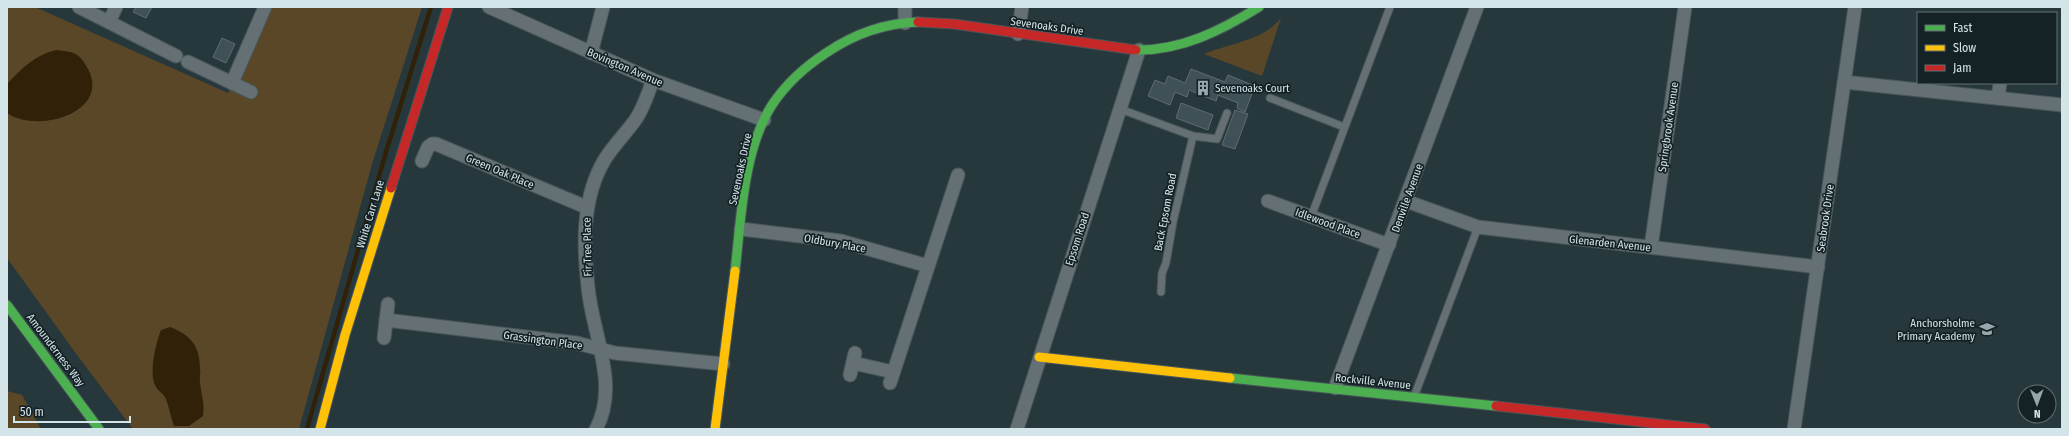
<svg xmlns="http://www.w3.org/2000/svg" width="2069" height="436" font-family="'Fira Sans Condensed',sans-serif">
<rect width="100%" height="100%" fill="#27383c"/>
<!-- green -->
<g fill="#5a4727">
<polygon points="7,7 35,7 228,93 268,7 422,7 372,164 299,429 133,429 77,355 7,258"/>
<path d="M1281 18 1262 76 1204 54C1230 43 1263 41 1281 18Z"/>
<polygon points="7,391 22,395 41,429 7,429"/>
</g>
<!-- water -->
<g fill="#302108">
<path d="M56 50C74 52 79 52 88 69 111 113 37 134 7 113V84C22 68 35 55 56 50Z"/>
<path d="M170 327C191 335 200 346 200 369 201 373 199 378 200 382 201 395 205 402 203 416L189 426H174C171 417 169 408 166 399 164 394 159 392 156 387 148 374 156 343 161 330Z"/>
</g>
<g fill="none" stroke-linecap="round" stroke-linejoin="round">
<!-- stream -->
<polyline stroke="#302108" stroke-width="4.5" points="307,429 386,152 431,7"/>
</g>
<!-- building -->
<g fill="#3f5156" stroke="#5d6c6f">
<polygon points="136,7 152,7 146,18 133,12"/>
<polygon points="222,38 235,44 226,63 213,57"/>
<polygon points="1191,69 1225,82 1228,75 1255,86 1245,112 1237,108 1238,103 1218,95 1216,101 1189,90 1187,97 1175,92 1170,105 1148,96 1155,80 1165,84 1168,76 1185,83"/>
<polygon points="1181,103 1213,115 1208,130 1176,118"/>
<polygon points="1235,110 1248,114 1235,149 1222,145"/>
</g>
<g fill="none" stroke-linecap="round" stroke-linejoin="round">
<defs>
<g id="lane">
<polyline points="1270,98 1344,127"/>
<polyline points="1120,109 1193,136 1217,139 1227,113"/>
<polyline points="1311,217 1390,7"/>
<polyline points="1161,292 1162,273 1166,263 1173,222 1193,136"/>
<polyline points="1414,397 1478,227"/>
</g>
<g id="street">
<polyline points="79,7 176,56"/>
<polyline points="489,7 653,80 764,120"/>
<polyline points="905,7 905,23"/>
<polyline points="109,22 116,7"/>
<polyline points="1018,34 1022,7"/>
<polyline points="591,53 603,7"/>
<polyline points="188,62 251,92"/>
<polyline points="1844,82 2062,105"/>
<polyline points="232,83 265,7"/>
<polyline points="1998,98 2000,83"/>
<polyline points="422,161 428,147 432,144 436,144 586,207"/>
<polyline points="1268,201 1389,245"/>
<polyline points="1406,201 1478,227 1818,267"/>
<polyline points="741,229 841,241 928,266"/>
<polyline points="1651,247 1685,7"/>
<polyline points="386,320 577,343 615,353 723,364"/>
<polyline points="384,338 388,304"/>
<polyline points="853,363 893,372"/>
<polyline points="850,375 855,353"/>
<polyline points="890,383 958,175"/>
<polyline points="1335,388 1477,7"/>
<path d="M596 429C620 385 592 333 588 287 583 244 582 197 605 159 614 145 626 133 636 119 644 107 648 93 653 80"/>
<polyline points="1017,429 1139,50"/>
<polyline points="1794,429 1855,7"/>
</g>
<g id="fast">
<path d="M1136 50C1181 51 1222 30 1259 7"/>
<path d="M735 271C741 220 743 150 772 105 786 84 806 66 826 53 854 34 885 23 918 22"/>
<polyline points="7,305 99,429"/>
<polyline points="1230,378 1496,406"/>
</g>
<g id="slow">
<polyline points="1039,357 1230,378"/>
<polyline points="320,429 345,335 391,188"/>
<polyline points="715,429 735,271"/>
</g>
<g id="jam">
<polyline points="918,22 954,24 1136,50"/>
<polyline points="391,188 448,7"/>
<polyline points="1496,406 1705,429"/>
</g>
</defs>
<!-- lane casing -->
<use href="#lane" stroke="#475559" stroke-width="9"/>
<!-- street casing -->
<use href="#street" stroke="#475559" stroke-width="15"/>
<!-- fast casing -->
<use href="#fast" stroke="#475559" stroke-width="11"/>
<!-- slow casing -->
<use href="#slow" stroke="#475559" stroke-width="11"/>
<!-- jam casing -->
<use href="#jam" stroke="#475559" stroke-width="11"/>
<!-- lane -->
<use href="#lane" stroke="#647073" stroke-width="7"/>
<!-- street -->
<use href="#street" stroke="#647073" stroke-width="13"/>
<!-- fast -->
<use href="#fast" stroke="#4caf50" stroke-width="9"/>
<!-- slow -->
<use href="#slow" stroke="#ffc107" stroke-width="9"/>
<!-- jam -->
<use href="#jam" stroke="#c62828" stroke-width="9"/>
</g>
<!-- icons -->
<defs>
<symbol id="building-bare" viewBox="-9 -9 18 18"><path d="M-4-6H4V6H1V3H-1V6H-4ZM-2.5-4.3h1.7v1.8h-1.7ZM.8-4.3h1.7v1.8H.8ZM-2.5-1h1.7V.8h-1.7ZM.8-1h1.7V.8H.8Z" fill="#97a8ac" stroke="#142125" stroke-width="2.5" paint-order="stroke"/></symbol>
<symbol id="school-bare" viewBox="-9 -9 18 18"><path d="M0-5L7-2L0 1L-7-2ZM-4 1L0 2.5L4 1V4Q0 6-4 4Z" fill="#97a8ac" stroke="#142125" stroke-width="2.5" paint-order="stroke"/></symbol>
</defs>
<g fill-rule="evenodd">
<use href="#building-bare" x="1192" y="77" width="22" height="22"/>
<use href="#school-bare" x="1976" y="318" width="22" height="22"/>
</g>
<g text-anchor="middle" stroke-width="3.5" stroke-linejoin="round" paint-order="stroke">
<!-- street labels -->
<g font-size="11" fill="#d4e5e9" stroke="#142125">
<text transform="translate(1047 26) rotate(8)" y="4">Sevenoaks Drive</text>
<text transform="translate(625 67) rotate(23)" y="4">Bovington Avenue</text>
<text transform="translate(1668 127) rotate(-82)" y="4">Springbrook Avenue</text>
<text transform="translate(740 169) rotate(-78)" y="4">Sevenoaks Drive</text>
<text transform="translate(500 171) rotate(23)" y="4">Green Oak Place</text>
<text transform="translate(1407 198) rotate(-70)" y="4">Denville Avenue</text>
<text transform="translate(1165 212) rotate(-79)" y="4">Back Epsom Road</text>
<text transform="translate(370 214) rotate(-73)" y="4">White Carr Lane</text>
<text transform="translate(1825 218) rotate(-82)" y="4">Seabrook Drive</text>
<text transform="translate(1328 223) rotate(20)" y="4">Idlewood Place</text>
<text transform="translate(1077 239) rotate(-72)" y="4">Epsom Road</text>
<text transform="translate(835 243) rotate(10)" y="4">Oldbury Place</text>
<text transform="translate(1610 243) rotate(6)" y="4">Glenarden Avenue</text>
<text transform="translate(587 247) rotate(-91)" y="4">Fir Tree Place</text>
<text transform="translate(543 340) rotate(8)" y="4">Grassington Place</text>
<text transform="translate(56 350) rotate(53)" y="4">Amounderness Way</text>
<text transform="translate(1373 381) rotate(6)" y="4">Rockville Avenue</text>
</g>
<!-- poi labels -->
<g font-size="11" fill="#d4e5e9" stroke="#142125" text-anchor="start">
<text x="1215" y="92">Sevenoaks Court</text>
<text x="1975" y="327" text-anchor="end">Anchorsholme<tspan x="1975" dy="13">Primary Academy</tspan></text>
</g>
</g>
<!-- border -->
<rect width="2069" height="436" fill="none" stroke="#d4e5e9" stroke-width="16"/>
<!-- legend -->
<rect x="1917" y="12" width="140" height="72" fill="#142125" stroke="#616f73"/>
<rect x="1925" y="25" width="20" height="6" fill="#4caf50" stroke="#616f73"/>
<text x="1953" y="32" font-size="12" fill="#d4e5e9">Fast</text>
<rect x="1925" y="45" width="20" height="6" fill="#ffc107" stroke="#616f73"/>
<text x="1953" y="52" font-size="12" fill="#d4e5e9">Slow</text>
<rect x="1925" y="65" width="20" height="6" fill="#c62828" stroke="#616f73"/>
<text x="1953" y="72" font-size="12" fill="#d4e5e9">Jam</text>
<!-- north arrow -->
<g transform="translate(2037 404) rotate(179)"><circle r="19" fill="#142125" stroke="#616f73"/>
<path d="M0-3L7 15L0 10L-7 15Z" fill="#97a8ac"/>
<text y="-6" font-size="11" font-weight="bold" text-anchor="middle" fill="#d4e5e9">N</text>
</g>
<!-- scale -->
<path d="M14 416v6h116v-6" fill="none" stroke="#d4e5e9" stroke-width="2"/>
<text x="20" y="416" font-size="12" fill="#d4e5e9" stroke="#142125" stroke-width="3" paint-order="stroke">50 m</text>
</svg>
